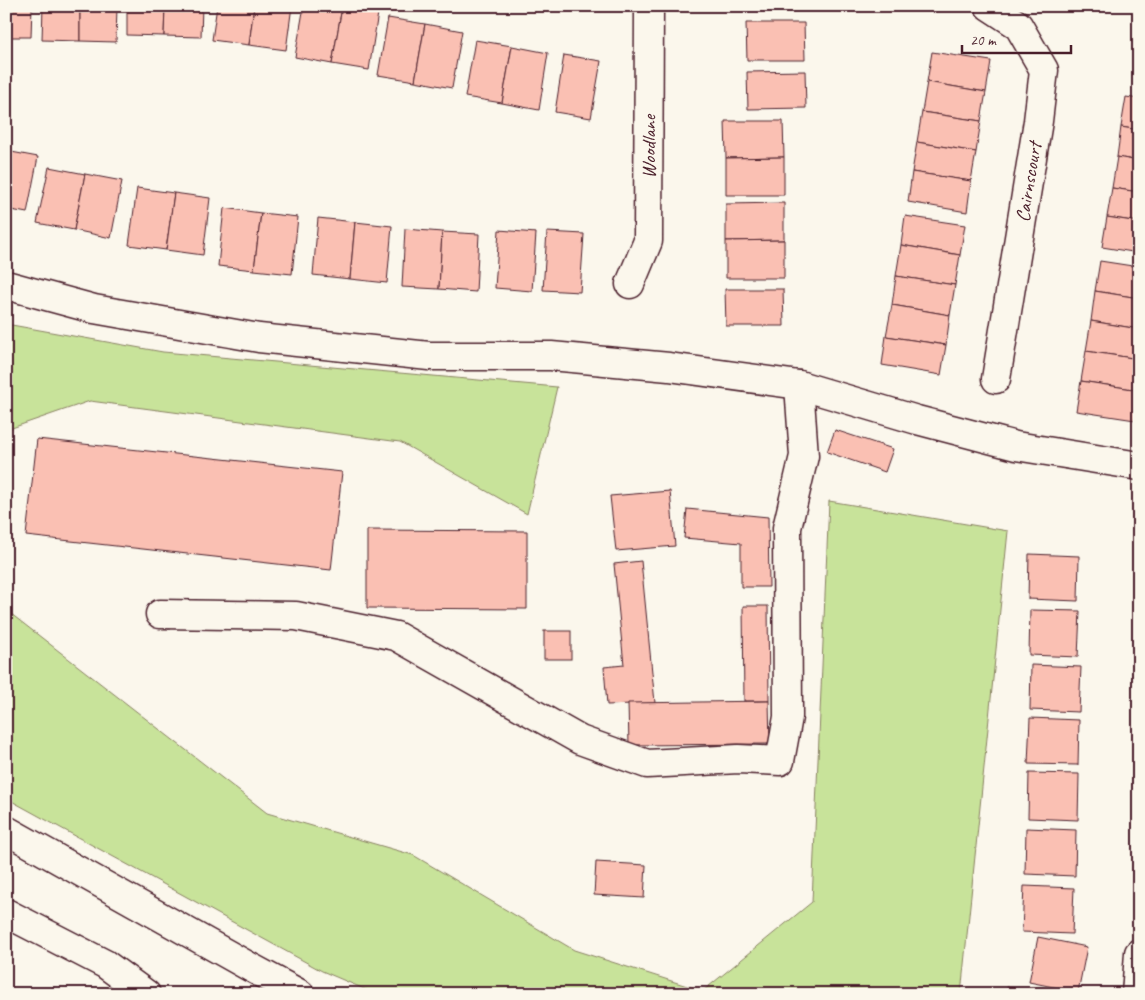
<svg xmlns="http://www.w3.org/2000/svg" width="1145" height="1000" font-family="Caveat,sans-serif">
<rect width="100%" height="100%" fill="#fbf7ec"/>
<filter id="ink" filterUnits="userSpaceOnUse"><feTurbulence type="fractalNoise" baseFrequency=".02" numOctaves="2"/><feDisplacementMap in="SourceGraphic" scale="10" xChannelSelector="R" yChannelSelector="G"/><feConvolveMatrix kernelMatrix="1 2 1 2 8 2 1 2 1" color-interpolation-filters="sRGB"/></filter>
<g filter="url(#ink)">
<!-- green -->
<g fill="#c8e39a" stroke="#898162">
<polygon points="6,324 163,352 557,387 527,514 400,442 90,401 6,430"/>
<polygon points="829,501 1008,531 961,994 376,994 322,971 6,798 6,610 267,813 413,855 574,950 703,991 812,902"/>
</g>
<!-- building -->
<g fill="#fac0b3" stroke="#4a1f2b">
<polygon points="6,6 32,6 31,37 6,37"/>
<polygon points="43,6 80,6 80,41 42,40"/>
<polygon points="80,6 117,6 116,42 80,41"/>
<polygon points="127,6 165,6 164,36 127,35"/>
<polygon points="165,6 202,6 201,37 164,36"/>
<polygon points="217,6 254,6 249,45 212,40"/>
<polygon points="254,6 292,6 286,50 249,45"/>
<polygon points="304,6 342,7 332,64 295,57"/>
<polygon points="342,7 378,13 369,70 332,64"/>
<polygon points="388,18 425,24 415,81 378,75"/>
<polygon points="746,23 804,23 805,60 747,60"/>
<polygon points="425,24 462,31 452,88 415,81"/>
<polygon points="475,40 512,46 502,103 465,97"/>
<polygon points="512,46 548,53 539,110 502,103"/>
<polygon points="932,52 991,61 986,92 927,82"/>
<polygon points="564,55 601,61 591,118 555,112"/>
<polygon points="805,71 806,108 748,109 747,72"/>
<polygon points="927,82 986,92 981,121 922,112"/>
<polygon points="1126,97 1139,99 1139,130 1121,127"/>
<polygon points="922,112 981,121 976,152 917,142"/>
<polygon points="725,121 783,121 784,157 726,158"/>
<polygon points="1121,127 1139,130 1139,161 1117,157"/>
<polygon points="917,142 976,152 971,181 912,172"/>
<polygon points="6,151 38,157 27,213 6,209"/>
<polygon points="784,157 784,195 726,195 726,158"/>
<polygon points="1117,157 1139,161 1139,192 1112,188"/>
<polygon points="49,167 85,174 74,230 37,223"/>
<polygon points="912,172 971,181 967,212 908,202"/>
<polygon points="85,174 122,181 111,238 74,230"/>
<polygon points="137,188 174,193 166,250 129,245"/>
<polygon points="1112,188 1139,192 1139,222 1107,217"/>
<polygon points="174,193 210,198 203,255 166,250"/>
<polygon points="784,203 784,240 726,241 726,204"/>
<polygon points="224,208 261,213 254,270 218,266"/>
<polygon points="261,213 298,217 292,274 254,270"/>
<polygon points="905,216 965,225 960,255 901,245"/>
<polygon points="1107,217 1139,222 1139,253 1102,247"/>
<polygon points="318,218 355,222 350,279 313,275"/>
<polygon points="355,222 392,226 387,283 350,279"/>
<polygon points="405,229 442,232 439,289 402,287"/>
<polygon points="499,230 536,233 532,291 495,288"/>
<polygon points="442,232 479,234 476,292 439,289"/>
<polygon points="547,232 584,234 580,292 543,290"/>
<polygon points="784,240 784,278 726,278 726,241"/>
<polygon points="901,245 960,255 955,285 896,276"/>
<polygon points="1100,261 1139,267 1139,298 1095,291"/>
<polygon points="896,276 955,285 950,315 892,305"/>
<polygon points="725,289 783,289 784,326 726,326"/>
<polygon points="1095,291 1139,298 1139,329 1091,321"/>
<polygon points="892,305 950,315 946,345 886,336"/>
<polygon points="1091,321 1139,329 1139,359 1086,351"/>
<polygon points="886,336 946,345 941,375 882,365"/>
<polygon points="1086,351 1139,359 1139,390 1081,381"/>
<polygon points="1081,381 1139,390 1135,420 1076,411"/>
<polygon points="835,430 893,449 885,472 827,452"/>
<polygon points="37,439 342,472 331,570 26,536"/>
<polygon points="670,491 675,546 616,551 610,496"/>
<polygon points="687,509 768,517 769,587 741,587 741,543 684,538"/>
<polygon points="367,530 527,531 527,609 367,608"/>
<polygon points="1029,554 1079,556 1078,601 1028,599"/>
<polygon points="641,561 655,703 607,705 604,667 624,665 614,564"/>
<polygon points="743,606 768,606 769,701 744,701"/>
<polygon points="1030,610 1080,611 1078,657 1029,655"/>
<rect x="544" y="631" width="27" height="28"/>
<polygon points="1031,665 1081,667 1079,712 1030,710"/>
<polygon points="769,701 770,744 629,745 628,703"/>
<polygon points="1030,718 1079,720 1078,765 1028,764"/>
<polygon points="1029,773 1079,774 1078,820 1028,818"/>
<polygon points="1026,828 1076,830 1075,876 1025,874"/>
<polygon points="596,862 646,865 644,898 594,895"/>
<polygon points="1024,886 1074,888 1072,934 1022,932"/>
<polygon points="1038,937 1087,947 1078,992 1029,982"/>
<polygon points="1007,987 1041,994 1006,994"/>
</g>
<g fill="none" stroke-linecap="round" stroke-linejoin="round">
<defs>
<g id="minor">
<polyline points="989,6 1018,25 1044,70 1038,121 996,379"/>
<path id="s1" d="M630 284 648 241 649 6"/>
<polyline points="6,285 94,309 259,338 429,356 551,356 669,367 799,385 917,420 1016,446 1139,466"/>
<polyline points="160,614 296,616 396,636 580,740 647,764 738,759 780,761 788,717 787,528 804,456 799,385"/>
<polyline points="6,830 250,967 300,994"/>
<polyline points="6,913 105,964 146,994"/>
<polyline points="1136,994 1139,953"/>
</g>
</defs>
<!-- minor casing -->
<use href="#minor" stroke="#4a1f2b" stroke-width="31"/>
<!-- minor -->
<use href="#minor" stroke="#fbf7ec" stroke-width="28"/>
</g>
</g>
<g text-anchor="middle" stroke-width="4" stroke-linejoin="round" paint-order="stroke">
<!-- street labels -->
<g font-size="20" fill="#4a1f2b" stroke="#fbf7ec">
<text dy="7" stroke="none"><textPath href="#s1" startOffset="141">Woodlane</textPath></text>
<text transform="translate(1028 182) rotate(-81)" y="7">Cairnscourt</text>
</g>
</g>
<!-- margin -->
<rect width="1145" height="1000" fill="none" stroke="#fbf7ec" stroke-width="25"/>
<rect x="12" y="12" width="1120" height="975" fill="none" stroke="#4a1f2b" stroke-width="2" filter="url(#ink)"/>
<!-- scale -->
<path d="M962 45v8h109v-8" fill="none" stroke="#4a1f2b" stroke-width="2.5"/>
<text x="970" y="45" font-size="15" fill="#4a1f2b" stroke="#fbf7ec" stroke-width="4" paint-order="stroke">20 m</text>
</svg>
